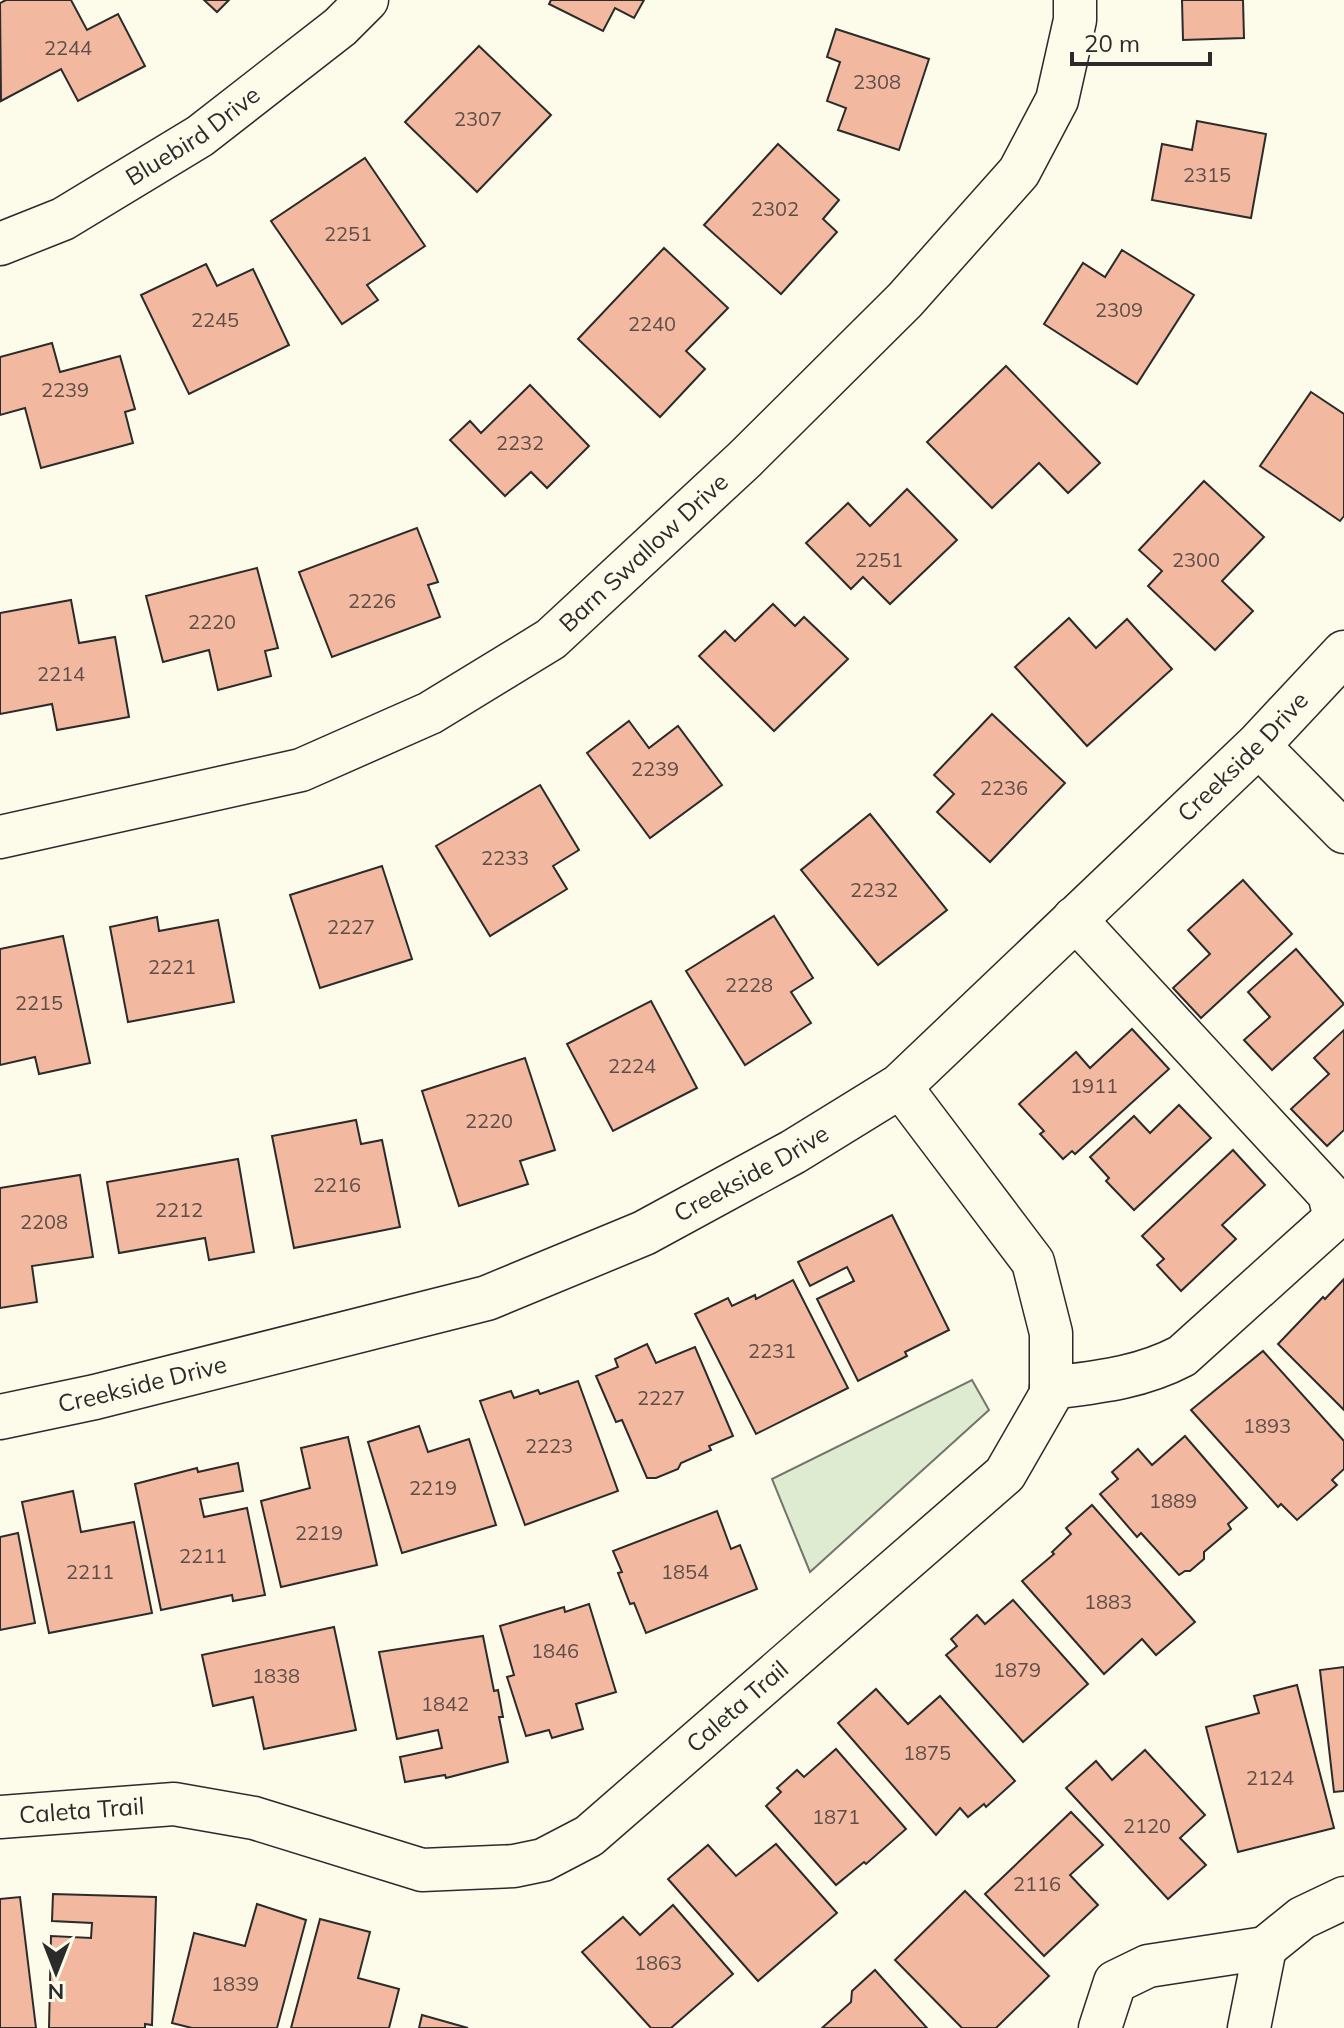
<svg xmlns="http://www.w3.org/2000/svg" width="1344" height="2028" font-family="Mulish,sans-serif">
<rect width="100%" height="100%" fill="#fdfbea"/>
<!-- green -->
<polygon fill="#deebd1" stroke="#74746e" stroke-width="2" points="972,1380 989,1410 810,1572 772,1479"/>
<!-- building -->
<g fill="#f2b8a0" stroke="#2b2b2b" stroke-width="2">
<polygon points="6,0 71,0 87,30 118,14 145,66 78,101 61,69 1,101 0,3"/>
<polygon points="204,0 229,0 217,12"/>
<polygon points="551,0 644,0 634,18 615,8 603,31 549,4"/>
<polygon points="1182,0 1243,0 1244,38 1183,40"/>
<polygon points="836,29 929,59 899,150 838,130 846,108 827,101 840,62 827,57"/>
<polygon points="479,46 551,115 477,192 405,122"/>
<polygon points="1197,121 1266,134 1251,218 1152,200 1162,144 1192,150"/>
<polygon points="778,144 839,200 823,219 837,232 781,294 704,225"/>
<polygon points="365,158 425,246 367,285 378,300 342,324 271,221"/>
<polygon points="664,248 728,308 686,351 705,369 660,417 578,339"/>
<polygon points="1122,250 1194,295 1137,384 1044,324 1083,263 1105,277"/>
<polygon points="206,264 217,286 253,269 289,345 189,394 141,295"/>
<polygon points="52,343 60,372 120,356 135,409 125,412 133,443 41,468 25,408 0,415 0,357"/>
<polygon points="1006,366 1100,463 1068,493 1039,463 992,508 927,442"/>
<polygon points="530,385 589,446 547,488 531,472 505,496 450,440 470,421 481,433"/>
<polygon points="1311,392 1344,414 1344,516 1340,521 1260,466"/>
<polygon points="1204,481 1264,537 1222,581 1253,611 1215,650 1148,586 1162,571 1139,550"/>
<polygon points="907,489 957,540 890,604 863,577 851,589 806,543 848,503 870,526"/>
<polygon points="417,528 438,582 428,585 440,617 332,657 299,572"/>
<polygon points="257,568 278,648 265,651 271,676 218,690 209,650 163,662 146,596"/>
<polygon points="71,600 79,643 115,637 129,717 57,730 52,704 0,714 0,613"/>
<polygon points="773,604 795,626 804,617 848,659 774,731 699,656 725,631 735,641"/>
<polygon points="1069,618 1096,648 1127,619 1172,669 1087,746 1015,667"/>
<polygon points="992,714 1065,783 990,862 937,812 954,794 934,775"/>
<polygon points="629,721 649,748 678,726 722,785 650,838 587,753"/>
<polygon points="540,785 579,850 553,866 567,889 490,936 436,846"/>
<polygon points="870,814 947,910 878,965 801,870"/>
<polygon points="382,866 412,959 320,988 290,895"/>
<polygon points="1243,880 1292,934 1201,1018 1173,988 1210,954 1188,930"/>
<polygon points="774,916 813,978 791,992 811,1023 745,1065 686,971"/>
<polygon points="157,917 159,931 218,920 234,1002 128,1022 110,927"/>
<polygon points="63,936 90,1063 39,1074 35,1057 0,1065 0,949"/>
<polygon points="1296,949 1344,1004 1272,1070 1244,1040 1270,1017 1248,992"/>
<polygon points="651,1001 697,1088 613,1131 567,1044"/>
<polygon points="1132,1029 1169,1069 1075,1154 1072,1151 1063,1159 1040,1134 1044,1131 1019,1104 1076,1052 1090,1068"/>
<polygon points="1344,1030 1344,1130 1327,1146 1291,1109 1329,1074 1314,1058"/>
<polygon points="525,1058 555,1150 520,1161 528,1184 459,1206 422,1091"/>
<polygon points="1179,1105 1211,1138 1134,1210 1106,1181 1109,1178 1090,1157 1134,1116 1150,1133"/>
<polygon points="356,1120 361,1144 382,1140 400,1227 294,1248 272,1136"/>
<polygon points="1233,1150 1265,1185 1222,1225 1236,1239 1181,1291 1157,1265 1164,1259 1142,1236"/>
<polygon points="238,1159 254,1252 209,1260 205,1238 119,1253 107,1182"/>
<polygon points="80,1175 93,1257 32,1266 37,1302 0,1308 0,1188"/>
<polygon points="892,1215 949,1330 905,1352 907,1356 858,1381 817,1299 854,1281 847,1267 810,1286 798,1262"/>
<polygon points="1344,1279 1344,1410 1278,1344 1323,1297 1325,1299"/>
<polygon points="793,1280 848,1388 756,1434 695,1314 728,1298 732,1306 755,1295 756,1299"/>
<polygon points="647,1344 656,1363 695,1347 733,1436 709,1446 711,1450 681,1463 678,1469 656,1478 647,1478 622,1420 616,1422 596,1376 618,1367 615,1359"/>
<polygon points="1263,1351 1344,1441 1344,1469 1332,1480 1337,1485 1297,1520 1281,1504 1278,1507 1191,1410"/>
<polygon points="578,1381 618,1491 525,1525 480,1401 511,1391 514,1398 538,1390 540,1394"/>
<polygon points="419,1426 428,1452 469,1439 496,1525 402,1553 368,1442"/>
<polygon points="1185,1436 1247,1508 1228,1524 1231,1529 1204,1552 1204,1559 1190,1571 1185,1571 1179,1575 1141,1533 1137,1537 1100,1494 1118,1479 1112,1472 1138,1449 1152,1465"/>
<polygon points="348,1437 377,1565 281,1587 261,1501 310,1488 301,1448"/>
<polygon points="238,1463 243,1491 200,1499 204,1517 247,1508 265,1595 233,1601 232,1595 161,1610 135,1484 197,1468 198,1472"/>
<polygon points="73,1491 81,1532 134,1522 152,1613 49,1633 22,1502"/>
<polygon points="1092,1505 1195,1622 1156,1655 1142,1639 1104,1674 1022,1581 1054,1554 1052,1552 1071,1534 1066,1528"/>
<polygon points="717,1511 731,1549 740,1545 757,1589 646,1633 634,1603 630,1604 618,1573 622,1572 613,1551"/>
<polygon points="18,1533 35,1623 0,1630 0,1537"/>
<polygon points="1013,1600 1088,1684 1023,1742 946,1655 957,1646 951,1639 977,1615 985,1624"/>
<polygon points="589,1604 616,1692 576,1704 583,1729 552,1738 549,1730 526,1736 507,1677 514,1675 500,1626 564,1607 565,1612"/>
<polygon points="334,1627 356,1730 264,1749 253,1697 213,1706 202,1655"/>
<polygon points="483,1636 494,1691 498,1690 503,1717 499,1717 508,1762 446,1778 445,1775 405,1782 400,1757 442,1748 438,1730 397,1739 379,1652"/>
<polygon points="1344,1667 1344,1791 1334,1792 1320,1670"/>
<polygon points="1297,1685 1334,1828 1238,1852 1206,1727 1259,1713 1254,1696"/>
<polygon points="876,1689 908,1724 940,1696 1015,1781 986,1807 984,1804 968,1817 960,1808 936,1835 838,1723"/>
<polygon points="836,1749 906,1829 866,1864 864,1862 836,1885 766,1806 781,1792 777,1788 797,1770 804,1777"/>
<polygon points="1145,1750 1205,1815 1180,1838 1206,1865 1168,1899 1066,1788 1096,1761 1112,1780"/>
<polygon points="1071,1812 1103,1845 1070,1875 1098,1905 1044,1956 985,1894"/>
<polygon points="776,1844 837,1913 758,1981 668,1879 708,1845 736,1876"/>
<polygon points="965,1891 1049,1976 996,2028 962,2028 895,1960"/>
<polygon points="53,1894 156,1897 152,2025 145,2024 145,2028 49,2028 51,1936 91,1938 92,1923 52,1921"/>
<polygon points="20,1897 36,2028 0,2028 0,1899"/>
<polygon points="257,1904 306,1920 277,2028 192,2028 172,2023 194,1933 245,1946"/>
<polygon points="673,1905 733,1974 671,2028 651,2028 582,1952 623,1917 640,1935"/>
<polygon points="320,1919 370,1932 358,1978 399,1989 389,2028 291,2028"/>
<polygon points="875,1970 927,2028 822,2028 851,2002 852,1991"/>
<polygon points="422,2015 468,2028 419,2028"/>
</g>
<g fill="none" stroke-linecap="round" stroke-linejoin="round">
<defs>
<g id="minor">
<path id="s1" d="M0 244 63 219 200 136 340 27 367 0"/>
<polyline points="1258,745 1344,832"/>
<path id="s2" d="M0 837 301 770 430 713 551 639 745 459 905 300 1019 172 1057 100 1075 20V0"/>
<path d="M1051 1388C1098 1382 1140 1378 1182 1356L1335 1218 1329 1194 1074 918"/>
<path id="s3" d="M0 1817 174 1804 254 1818 422 1870 514 1866 543 1860 589 1836 1005 1474 1051 1394V1333L1033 1262 900 1086"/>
<polyline points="1265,1948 1302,1918 1344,1898"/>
<polyline points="1100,2028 1115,1982 1148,1966 1265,1948 1249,2028"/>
</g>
<g id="tertiary">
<path id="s4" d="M0 1417 95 1397 487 1298 644 1233 793 1152 900 1086 1258 745 1344 653"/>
</g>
</defs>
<!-- minor casing -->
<use href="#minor" stroke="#2b2b2b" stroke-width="45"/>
<!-- tertiary casing -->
<use href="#tertiary" stroke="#2b2b2b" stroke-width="47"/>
<!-- minor -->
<use href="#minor" stroke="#fdfbea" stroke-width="42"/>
<!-- tertiary -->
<use href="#tertiary" stroke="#fdfbea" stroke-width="44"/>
</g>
<g text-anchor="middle" stroke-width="6" stroke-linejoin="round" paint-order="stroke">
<!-- number labels -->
<g font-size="20" fill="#5d4e48">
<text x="68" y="55">2244</text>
<text x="877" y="89">2308</text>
<text x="478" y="126">2307</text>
<text x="1207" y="182">2315</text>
<text x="775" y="216">2302</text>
<text x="348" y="241">2251</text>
<text x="1119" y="317">2309</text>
<text x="215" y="327">2245</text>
<text x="652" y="331">2240</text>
<text x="65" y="397">2239</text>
<text x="520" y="450">2232</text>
<text x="879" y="567">2251</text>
<text x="1196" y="567">2300</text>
<text x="372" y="608">2226</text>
<text x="212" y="629">2220</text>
<text x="61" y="681">2214</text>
<text x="655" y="776">2239</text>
<text x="1004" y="795">2236</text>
<text x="505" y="865">2233</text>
<text x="874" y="897">2232</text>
<text x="351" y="934">2227</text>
<text x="172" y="974">2221</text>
<text x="749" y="992">2228</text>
<text x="39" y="1010">2215</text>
<text x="632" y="1073">2224</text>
<text x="1094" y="1093">1911</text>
<text x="489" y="1128">2220</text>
<text x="337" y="1192">2216</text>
<text x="179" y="1217">2212</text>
<text x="44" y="1229">2208</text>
<text x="772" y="1358">2231</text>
<text x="661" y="1405">2227</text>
<text x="1267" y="1433">1893</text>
<text x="549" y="1453">2223</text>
<text x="433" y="1495">2219</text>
<text x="1173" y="1508">1889</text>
<text x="319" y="1540">2219</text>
<text x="203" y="1563">2211</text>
<text x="90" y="1579">2211</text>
<text x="685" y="1579">1854</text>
<text x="1108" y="1609">1883</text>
<text x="555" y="1658">1846</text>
<text x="1017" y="1677">1879</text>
<text x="276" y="1683">1838</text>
<text x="445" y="1711">1842</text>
<text x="927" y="1760">1875</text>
<text x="1270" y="1785">2124</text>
<text x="836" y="1824">1871</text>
<text x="1147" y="1833">2120</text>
<text x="1037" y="1891">2116</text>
<text x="658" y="1970">1863</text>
<text x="235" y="1991">1839</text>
</g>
<!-- street labels -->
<g font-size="24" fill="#2b2b2b" stroke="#fdfbea">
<text dy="8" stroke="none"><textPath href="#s1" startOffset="222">Bluebird Drive</textPath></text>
<text dy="8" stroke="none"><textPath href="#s2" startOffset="718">Barn Swallow Drive</textPath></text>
<text dy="8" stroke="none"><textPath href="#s4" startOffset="1442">Creekside Drive</textPath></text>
<text dy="8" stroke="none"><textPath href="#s4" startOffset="794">Creekside Drive</textPath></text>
<text dy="8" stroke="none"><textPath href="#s4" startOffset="146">Creekside Drive</textPath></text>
<text dy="8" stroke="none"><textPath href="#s3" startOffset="802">Caleta Trail</textPath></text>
<text dy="8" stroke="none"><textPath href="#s3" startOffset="82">Caleta Trail</textPath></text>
</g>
</g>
<!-- north arrow -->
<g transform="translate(56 1972) rotate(180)" stroke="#fdfbea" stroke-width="6" paint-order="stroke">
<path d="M0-6L14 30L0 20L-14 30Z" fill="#2b2b2b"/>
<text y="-12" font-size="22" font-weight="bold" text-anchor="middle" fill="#2b2b2b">N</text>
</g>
<!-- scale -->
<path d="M1072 52v12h138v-12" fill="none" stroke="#2b2b2b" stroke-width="4"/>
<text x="1084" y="52" font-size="24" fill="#2b2b2b" stroke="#fdfbea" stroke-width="6" paint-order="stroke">20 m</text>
</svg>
